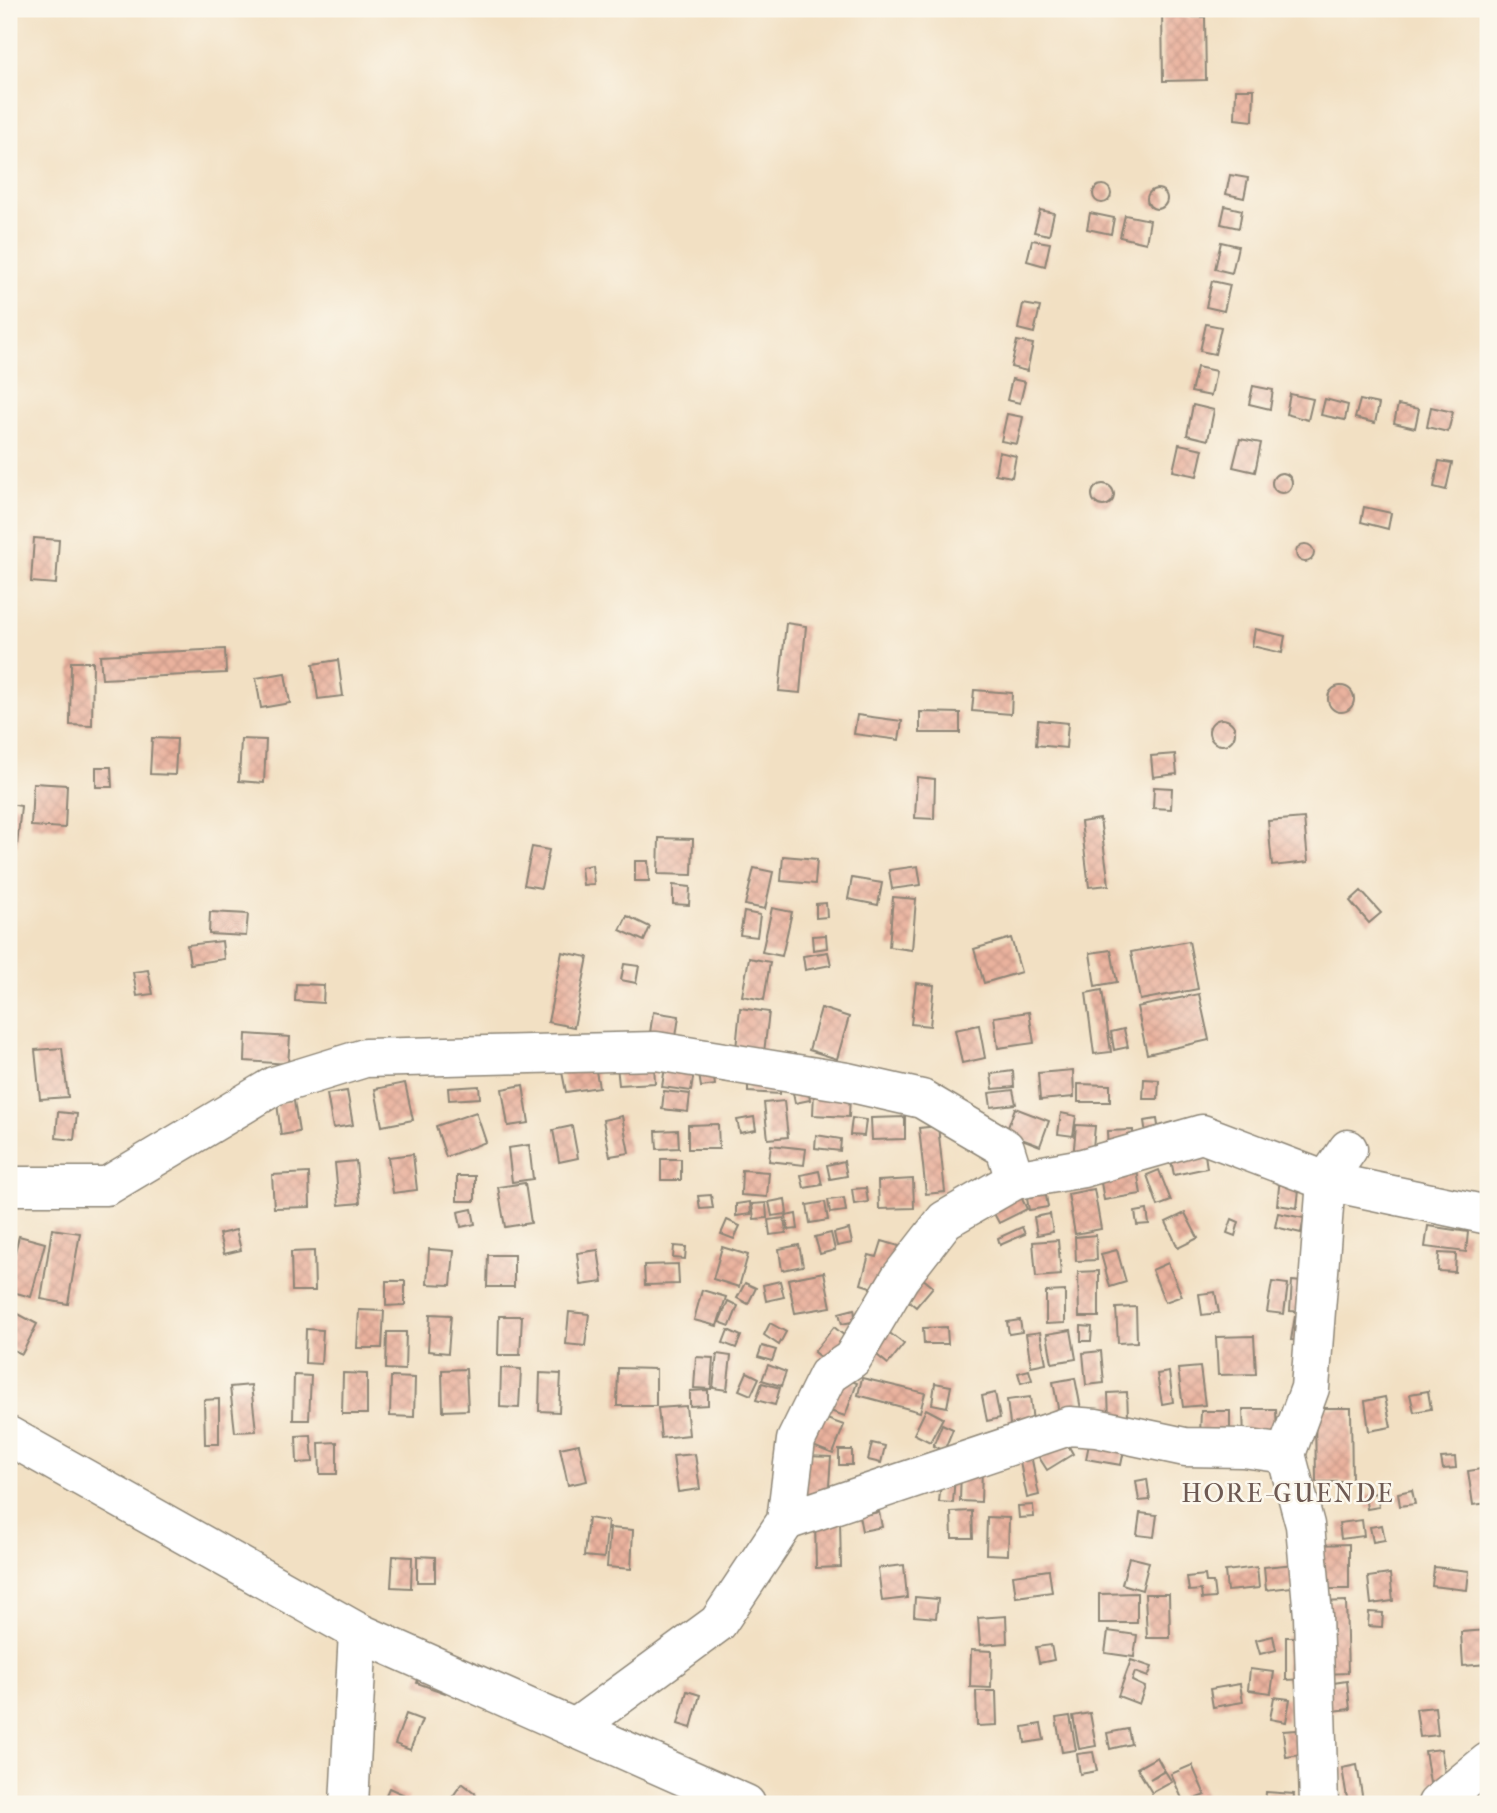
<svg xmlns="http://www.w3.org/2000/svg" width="1497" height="1813" font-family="'IM FELL French Canon',serif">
<defs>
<pattern id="building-cross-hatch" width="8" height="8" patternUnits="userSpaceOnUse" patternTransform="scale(1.75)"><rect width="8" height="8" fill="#eab29e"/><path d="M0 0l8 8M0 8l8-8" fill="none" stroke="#c99988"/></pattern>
</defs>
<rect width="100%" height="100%" fill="#fbf7ec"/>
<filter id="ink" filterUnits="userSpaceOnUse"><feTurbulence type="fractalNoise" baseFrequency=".0143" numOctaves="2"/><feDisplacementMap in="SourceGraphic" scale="14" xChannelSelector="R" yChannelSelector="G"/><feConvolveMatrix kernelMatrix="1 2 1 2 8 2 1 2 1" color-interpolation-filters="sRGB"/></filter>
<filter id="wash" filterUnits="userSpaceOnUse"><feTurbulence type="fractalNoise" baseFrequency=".00686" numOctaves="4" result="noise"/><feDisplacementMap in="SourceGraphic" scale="28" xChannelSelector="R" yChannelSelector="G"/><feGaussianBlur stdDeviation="1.57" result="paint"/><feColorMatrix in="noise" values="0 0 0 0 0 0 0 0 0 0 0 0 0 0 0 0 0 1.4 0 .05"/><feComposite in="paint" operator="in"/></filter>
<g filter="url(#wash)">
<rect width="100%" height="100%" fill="#f2e0c3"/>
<g id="blocks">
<!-- building -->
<g fill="url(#building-cross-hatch)">
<polygon points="1162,9 1183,9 1183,17 1205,17 1206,80 1163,81"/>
<polygon points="1236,89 1254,89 1253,121 1235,119"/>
<polygon points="1230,175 1248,178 1244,198 1226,194"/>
<circle cx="1102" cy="194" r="9"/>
<circle cx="1157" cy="199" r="10"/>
<polygon points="1225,206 1242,210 1239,228 1221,224"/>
<polygon points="1040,210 1054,213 1049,235 1034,232"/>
<polygon points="1090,213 1114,218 1111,234 1087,229"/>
<polygon points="1125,215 1150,220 1146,243 1120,237"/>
<polygon points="1032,240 1050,243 1045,266 1027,261"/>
<polygon points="1221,242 1238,246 1232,273 1215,269"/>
<polygon points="1212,281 1230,285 1224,311 1206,307"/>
<polygon points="1023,304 1040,307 1034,333 1018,329"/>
<polygon points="1206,324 1221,327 1215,354 1200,351"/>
<polygon points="1017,341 1033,344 1027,371 1011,367"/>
<polygon points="1197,367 1216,371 1211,396 1191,392"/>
<polygon points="1012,379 1025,382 1020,403 1007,400"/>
<polygon points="1253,386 1273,390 1270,409 1249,404"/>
<polygon points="1290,394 1313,399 1308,420 1286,414"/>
<polygon points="1325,399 1348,405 1345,420 1321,415"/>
<polygon points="1360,400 1379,404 1375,423 1355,418"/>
<polygon points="1193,405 1214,410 1208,440 1187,435"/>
<polygon points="1398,405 1419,409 1415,428 1394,423"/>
<polygon points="1431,407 1453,412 1448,432 1427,427"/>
<polygon points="1007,414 1023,417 1017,444 1001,441"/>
<polygon points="1240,439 1261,443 1255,472 1233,467"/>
<polygon points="1179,444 1203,449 1197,476 1173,471"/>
<polygon points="999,452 1016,456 1012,477 995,474"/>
<polygon points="1439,461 1452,463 1446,490 1434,487"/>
<circle cx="1282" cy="483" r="10"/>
<circle cx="1103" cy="495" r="11"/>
<polygon points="1364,507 1391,513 1388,529 1361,522"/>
<polygon points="34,538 59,540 56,584 31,582"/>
<circle cx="1305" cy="553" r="9"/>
<polygon points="786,623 806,626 800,693 779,691"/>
<polygon points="1255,629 1285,636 1282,653 1252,646"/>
<polygon points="225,649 226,673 102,679 100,655"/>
<polygon points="338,660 343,696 318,699 313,664"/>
<polygon points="71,662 93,662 92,726 70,725"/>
<polygon points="285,673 290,703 261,708 256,678"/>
<circle cx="1341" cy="699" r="13"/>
<polygon points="974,690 1012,693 1011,714 972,711"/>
<polygon points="920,712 960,713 960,733 920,733"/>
<polygon points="857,715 902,721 899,740 854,734"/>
<circle cx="1222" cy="732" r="13"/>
<polygon points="1038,720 1068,723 1066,748 1036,745"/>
<polygon points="152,738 177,739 175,775 150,774"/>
<polygon points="241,739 266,740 264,783 239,781"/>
<polygon points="1175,754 1177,774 1153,777 1151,756"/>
<polygon points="96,767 111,767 112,787 96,787"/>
<polygon points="917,777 935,779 934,819 915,818"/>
<polygon points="33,783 67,785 65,828 31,826"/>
<polygon points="1154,787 1172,788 1171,809 1153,808"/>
<polygon points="9,804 21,806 17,846 9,845"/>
<polygon points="1304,818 1308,862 1272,866 1268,821"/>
<polygon points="1100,819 1109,885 1089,887 1081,822"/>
<polygon points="659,838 693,839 692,875 658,874"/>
<polygon points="532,847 549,850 541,888 524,885"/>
<polygon points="783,856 817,859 815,884 781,881"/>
<polygon points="635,861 648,861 649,881 635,881"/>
<polygon points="592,865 594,884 583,885 581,867"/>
<polygon points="918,866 921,885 892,889 889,870"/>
<polygon points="754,868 773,872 765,909 745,905"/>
<polygon points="852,878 882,883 878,905 848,899"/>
<polygon points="673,885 690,887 689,905 673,904"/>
<polygon points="1361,891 1381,913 1369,923 1350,901"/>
<polygon points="893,897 916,899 912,950 889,947"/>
<polygon points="826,903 827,917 816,918 816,904"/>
<polygon points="772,908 792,912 782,956 762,952"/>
<polygon points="210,912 248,914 246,936 209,934"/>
<polygon points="744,912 760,915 757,937 740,935"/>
<polygon points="627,916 650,927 644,941 620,930"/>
<polygon points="826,935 827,948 813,950 812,936"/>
<polygon points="1011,938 1021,972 984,983 974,949"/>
<polygon points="222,941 224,959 190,964 187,945"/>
<polygon points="1189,941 1198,989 1140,1000 1131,952"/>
<polygon points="1111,950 1117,982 1095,986 1090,953"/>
<polygon points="562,952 588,957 574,1027 548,1022"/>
<polygon points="828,952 831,965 805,970 803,956"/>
<polygon points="749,958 770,962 764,1000 742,996"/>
<polygon points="624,964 639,966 636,983 621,980"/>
<polygon points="148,970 153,994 137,996 133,972"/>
<polygon points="916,983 934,985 930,1026 911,1024"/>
<polygon points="296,984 324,985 323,1003 295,1001"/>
<polygon points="1102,990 1111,1052 1094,1054 1086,993"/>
<polygon points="1199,994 1209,1040 1147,1054 1137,1007"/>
<polygon points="740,1008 769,1012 764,1052 736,1049"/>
<polygon points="821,1008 849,1017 837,1059 809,1050"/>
<polygon points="653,1012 679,1016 676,1037 650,1033"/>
<polygon points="1029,1012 1034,1043 998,1048 994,1017"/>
<polygon points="979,1025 985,1058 962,1063 955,1030"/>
<polygon points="1124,1029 1128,1047 1114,1050 1111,1032"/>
<polygon points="246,1034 290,1037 288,1064 245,1061"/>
<polygon points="62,1048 68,1097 40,1099 35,1050"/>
<polygon points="654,1064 655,1083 619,1085 617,1066"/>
<polygon points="595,1066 599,1087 566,1092 562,1072"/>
<polygon points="665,1067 694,1072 691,1091 662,1087"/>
<polygon points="1073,1070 1074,1097 1040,1100 1038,1073"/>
<polygon points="1013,1071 1014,1087 993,1089 991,1074"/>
<polygon points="713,1072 715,1085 701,1087 699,1074"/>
<polygon points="748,1074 781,1075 780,1094 748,1092"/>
<polygon points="1144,1079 1159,1080 1158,1099 1143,1099"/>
<polygon points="807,1081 810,1100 795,1103 791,1083"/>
<polygon points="405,1083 413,1120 382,1126 375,1089"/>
<polygon points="1078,1084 1110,1085 1110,1102 1078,1102"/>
<polygon points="523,1085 529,1123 508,1126 502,1089"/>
<polygon points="479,1086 480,1098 449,1100 448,1088"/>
<polygon points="1013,1090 1016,1104 991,1107 989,1093"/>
<polygon points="347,1091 353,1125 333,1128 327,1094"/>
<polygon points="664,1091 690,1094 688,1112 662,1109"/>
<polygon points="814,1092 850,1094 849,1117 813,1115"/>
<polygon points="294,1101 299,1132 281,1135 277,1103"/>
<polygon points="784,1101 788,1137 768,1139 764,1103"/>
<polygon points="1015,1108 1049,1121 1040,1146 1006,1133"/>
<polygon points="58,1112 77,1114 74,1140 56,1138"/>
<polygon points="476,1112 486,1142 446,1157 436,1126"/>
<polygon points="1061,1113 1076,1116 1073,1136 1058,1134"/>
<polygon points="622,1116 629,1153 610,1156 603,1120"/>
<polygon points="754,1117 756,1130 740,1133 737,1120"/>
<polygon points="905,1117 905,1139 872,1140 871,1118"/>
<polygon points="852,1118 866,1120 864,1136 850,1135"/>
<polygon points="1157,1119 1159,1132 1146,1134 1144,1121"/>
<polygon points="718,1124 719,1149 688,1149 688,1125"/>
<polygon points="1076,1125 1095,1126 1092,1160 1073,1159"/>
<polygon points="572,1126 578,1158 559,1162 553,1130"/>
<polygon points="938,1126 945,1192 926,1194 919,1128"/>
<polygon points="678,1130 679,1148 657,1149 656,1131"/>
<polygon points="1133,1130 1134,1152 1108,1153 1107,1131"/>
<polygon points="816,1135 841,1139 840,1151 815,1148"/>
<polygon points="529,1145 533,1179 512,1182 508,1148"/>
<polygon points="771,1145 806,1149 804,1165 769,1161"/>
<polygon points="1204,1148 1207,1168 1174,1175 1170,1155"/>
<polygon points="413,1154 417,1190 393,1193 388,1157"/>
<rect x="661" y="1159" width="20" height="21"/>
<polygon points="356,1161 360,1203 339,1205 335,1163"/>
<polygon points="844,1161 847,1176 830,1179 827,1165"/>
<polygon points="1136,1165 1141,1194 1104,1200 1099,1171"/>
<polygon points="742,1170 769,1172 767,1197 741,1195"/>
<polygon points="1159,1170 1171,1201 1158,1206 1147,1175"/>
<polygon points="819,1171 822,1185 804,1188 801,1175"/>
<polygon points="309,1173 310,1207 274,1208 272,1175"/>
<rect x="457" y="1176" width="18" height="25"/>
<polygon points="1280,1178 1300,1181 1297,1208 1277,1205"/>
<polygon points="913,1179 914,1208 879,1209 878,1181"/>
<polygon points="525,1183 531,1223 505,1227 498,1187"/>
<polygon points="1044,1184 1048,1207 1029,1210 1025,1187"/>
<polygon points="866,1188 868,1202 854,1204 852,1189"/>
<polygon points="1017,1189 1027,1209 999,1223 989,1204"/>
<polygon points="1094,1189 1101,1229 1075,1234 1068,1194"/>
<polygon points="711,1195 713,1208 700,1209 698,1196"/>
<polygon points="844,1198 846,1211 830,1213 828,1200"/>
<polygon points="785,1199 787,1214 772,1216 769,1202"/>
<polygon points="750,1202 751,1214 736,1216 736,1204"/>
<polygon points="825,1202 828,1220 810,1223 807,1205"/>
<polygon points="766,1203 767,1218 754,1219 752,1204"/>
<polygon points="472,1209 475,1224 461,1227 458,1212"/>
<polygon points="1147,1210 1149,1224 1137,1225 1135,1212"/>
<polygon points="1185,1213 1198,1238 1178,1248 1166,1222"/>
<polygon points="1278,1213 1304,1218 1301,1233 1275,1227"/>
<polygon points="796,1214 798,1229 788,1230 786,1216"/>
<polygon points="1050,1214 1053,1232 1037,1235 1034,1217"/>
<polygon points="784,1218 786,1233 770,1235 768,1220"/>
<polygon points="1232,1219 1239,1222 1235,1236 1227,1233"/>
<polygon points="727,1220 740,1226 734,1239 721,1234"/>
<polygon points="1428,1226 1468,1232 1466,1252 1425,1247"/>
<polygon points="1022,1227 1025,1234 1000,1245 998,1238"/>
<polygon points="52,1229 80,1233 68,1304 41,1299"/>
<polygon points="849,1229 852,1243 837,1246 834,1233"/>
<polygon points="236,1230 241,1250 224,1254 219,1234"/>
<polygon points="831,1233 835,1250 820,1254 815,1237"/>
<polygon points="1096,1235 1097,1260 1076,1261 1075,1237"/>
<polygon points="19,1236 45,1243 31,1297 9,1291 9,1276"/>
<polygon points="1058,1240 1061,1275 1036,1277 1033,1242"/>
<polygon points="882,1241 899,1246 886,1292 861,1284 869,1255 877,1257"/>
<polygon points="799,1245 803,1266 782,1270 779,1249"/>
<polygon points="674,1246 686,1247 685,1259 673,1258"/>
<polygon points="722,1247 748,1255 739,1287 713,1279"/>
<polygon points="429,1249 454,1251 451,1285 427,1284"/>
<polygon points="598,1250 603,1282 581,1285 577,1253"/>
<polygon points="1117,1250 1126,1282 1110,1287 1101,1254"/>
<polygon points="314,1251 315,1291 292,1291 291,1252"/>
<polygon points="1439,1253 1456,1254 1455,1272 1438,1271"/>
<polygon points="488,1255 514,1255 514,1287 487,1287"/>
<polygon points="1168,1263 1182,1296 1165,1302 1152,1270"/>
<polygon points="678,1264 679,1284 645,1285 644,1265"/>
<polygon points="1099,1271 1099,1317 1079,1317 1078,1272"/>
<polygon points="824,1272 831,1307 795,1313 788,1279"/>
<polygon points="916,1273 933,1287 916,1307 899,1293"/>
<polygon points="386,1281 405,1281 405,1305 386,1306"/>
<polygon points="780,1281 784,1297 766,1301 763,1285"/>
<polygon points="1292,1281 1312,1283 1309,1312 1290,1311"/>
<polygon points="1272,1282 1288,1284 1284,1314 1267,1312"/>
<polygon points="745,1283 756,1288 748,1304 737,1298"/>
<polygon points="702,1290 726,1297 717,1326 694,1320"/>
<polygon points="1065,1291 1065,1323 1046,1324 1046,1292"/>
<polygon points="1215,1292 1219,1313 1202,1315 1199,1294"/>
<polygon points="728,1301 738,1306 730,1326 719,1322"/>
<polygon points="1136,1307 1137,1342 1118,1343 1116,1308"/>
<polygon points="9,1309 37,1324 22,1354 9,1348"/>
<polygon points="854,1309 856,1321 842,1324 839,1313"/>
<polygon points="359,1310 384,1311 382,1348 357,1348"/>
<polygon points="569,1312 589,1314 585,1346 566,1344"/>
<polygon points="430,1314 451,1315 448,1353 428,1351"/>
<polygon points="499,1316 522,1316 520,1355 498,1355"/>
<polygon points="1295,1316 1306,1318 1303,1341 1291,1340"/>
<polygon points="1020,1320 1022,1332 1009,1334 1007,1322"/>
<polygon points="770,1323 786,1332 779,1345 764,1335"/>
<polygon points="1081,1326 1092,1327 1091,1341 1081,1341"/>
<polygon points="834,1327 852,1342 832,1367 814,1352"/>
<polygon points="947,1327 948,1344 924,1344 923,1328"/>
<polygon points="306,1329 323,1330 321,1364 305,1363"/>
<polygon points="728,1330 741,1336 736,1348 723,1343"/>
<polygon points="1071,1330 1076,1359 1052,1363 1047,1334"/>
<polygon points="887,1331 904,1344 888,1364 872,1351"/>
<polygon points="387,1332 406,1332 405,1370 386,1369"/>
<polygon points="1040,1332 1046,1363 1031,1366 1026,1334"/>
<polygon points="1254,1336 1256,1374 1218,1375 1216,1337"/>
<polygon points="762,1346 776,1350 772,1361 758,1357"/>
<polygon points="1101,1351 1104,1383 1086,1385 1083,1353"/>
<polygon points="717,1354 731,1356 727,1390 713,1388"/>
<polygon points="696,1357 713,1358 711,1389 694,1388"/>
<polygon points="768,1365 786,1372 781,1386 762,1380"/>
<polygon points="1200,1367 1205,1405 1183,1407 1178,1369"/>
<polygon points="501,1368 521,1369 519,1408 500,1407"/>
<polygon points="618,1368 656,1369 656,1406 617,1406"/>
<polygon points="466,1369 468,1410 443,1411 442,1370"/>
<polygon points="1029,1370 1032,1380 1021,1383 1018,1373"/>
<polygon points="747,1372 759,1378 751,1395 739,1390"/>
<polygon points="1169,1372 1173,1402 1162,1404 1157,1374"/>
<polygon points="343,1373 367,1374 367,1414 342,1414"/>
<polygon points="540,1373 561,1374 559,1412 539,1411"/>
<polygon points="294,1375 311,1376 309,1420 293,1420"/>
<polygon points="835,1375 857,1383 845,1416 824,1409"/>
<polygon points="391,1377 415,1378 414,1417 390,1416"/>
<polygon points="862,1378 925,1393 920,1412 858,1395"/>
<polygon points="1075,1378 1081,1409 1059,1413 1053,1382"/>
<polygon points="762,1383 780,1388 775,1405 756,1400"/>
<polygon points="935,1383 951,1386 947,1407 932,1404"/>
<polygon points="251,1385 256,1431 235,1432 230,1387"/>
<polygon points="708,1390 708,1405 690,1406 690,1391"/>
<polygon points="1428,1391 1431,1409 1414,1412 1410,1394"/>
<polygon points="1127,1392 1128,1417 1109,1418 1108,1393"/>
<polygon points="995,1393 1000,1418 987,1421 982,1396"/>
<polygon points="1030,1397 1034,1430 1011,1432 1007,1400"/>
<polygon points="1385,1397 1391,1427 1369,1431 1365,1401"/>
<polygon points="219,1399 219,1444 205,1444 204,1400"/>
<polygon points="686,1406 689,1435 661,1438 658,1408"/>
<polygon points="1315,1408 1351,1408 1352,1482 1316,1482"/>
<polygon points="926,1409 943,1418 930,1442 914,1434"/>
<polygon points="1243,1409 1276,1409 1277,1439 1244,1440"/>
<polygon points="1201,1411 1230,1411 1230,1436 1200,1435"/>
<polygon points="818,1416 844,1425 833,1454 808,1444"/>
<polygon points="942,1424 953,1429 944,1451 933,1446"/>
<polygon points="1091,1434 1126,1440 1121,1465 1086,1459"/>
<polygon points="311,1435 313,1462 297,1463 296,1436"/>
<polygon points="1063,1436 1073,1454 1047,1470 1035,1451"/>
<polygon points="337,1442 337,1474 320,1474 319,1443"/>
<polygon points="872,1443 885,1446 881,1463 868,1460"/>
<polygon points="579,1444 587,1481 568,1485 560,1448"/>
<rect x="839" y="1450" width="13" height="15"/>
<polygon points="695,1454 700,1489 678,1492 673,1456"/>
<polygon points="1031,1455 1039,1495 1027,1498 1019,1457"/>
<polygon points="807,1456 831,1457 828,1500 804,1498"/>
<polygon points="1455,1457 1456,1468 1443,1469 1441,1458"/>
<polygon points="961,1467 982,1468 981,1502 960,1501"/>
<polygon points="1488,1468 1488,1503 1473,1505 1468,1471"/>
<polygon points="942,1473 955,1474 953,1503 939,1502"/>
<polygon points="1147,1479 1150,1500 1139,1501 1136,1481"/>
<polygon points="1412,1490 1415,1504 1400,1506 1398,1493"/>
<polygon points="1377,1493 1379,1507 1367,1509 1365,1495"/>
<polygon points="1033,1505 1034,1517 1019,1518 1018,1506"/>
<polygon points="972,1511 973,1538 952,1538 951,1512"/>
<polygon points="879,1512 882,1527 862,1531 859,1516"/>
<polygon points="1140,1513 1157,1515 1154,1537 1137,1535"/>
<polygon points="987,1517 1009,1518 1008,1555 986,1554"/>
<polygon points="588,1518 608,1521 604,1558 584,1556"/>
<polygon points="1362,1520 1364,1536 1341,1539 1339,1523"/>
<polygon points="815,1521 840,1521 841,1567 816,1568"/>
<polygon points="1382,1525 1385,1540 1373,1542 1370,1527"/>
<polygon points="610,1528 633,1530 631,1569 607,1567"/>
<polygon points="1349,1544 1349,1589 1319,1589 1318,1545"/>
<polygon points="393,1556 412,1557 411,1588 391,1587"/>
<polygon points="417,1556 435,1557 435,1582 417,1582"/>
<polygon points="1129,1557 1149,1562 1142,1590 1122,1584"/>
<polygon points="1306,1563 1308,1585 1266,1590 1264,1567"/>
<polygon points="904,1565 907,1598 882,1601 878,1568"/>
<polygon points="1257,1567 1259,1588 1227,1591 1225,1571"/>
<polygon points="1434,1567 1469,1571 1467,1590 1432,1586"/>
<polygon points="1049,1570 1052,1592 1016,1597 1013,1575"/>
<polygon points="1390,1574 1393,1601 1371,1604 1368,1577"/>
<polygon points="1205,1575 1206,1582 1213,1582 1215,1598 1202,1599 1201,1590 1189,1591 1187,1577"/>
<polygon points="1137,1593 1137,1623 1099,1623 1099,1594"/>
<polygon points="1145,1594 1169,1594 1170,1638 1147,1638"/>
<polygon points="915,1597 938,1599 936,1618 914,1616"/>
<polygon points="1346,1601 1348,1673 1323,1674 1321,1602"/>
<polygon points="1369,1612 1383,1613 1382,1627 1368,1626"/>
<polygon points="1006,1616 1007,1643 980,1645 978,1618"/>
<polygon points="1488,1630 1488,1664 1463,1666 1461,1632"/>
<polygon points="1108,1631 1137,1635 1134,1657 1105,1653"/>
<polygon points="1273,1636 1276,1650 1260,1654 1256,1640"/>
<polygon points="1286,1637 1306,1637 1306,1679 1286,1680"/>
<polygon points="1051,1645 1054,1660 1039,1663 1036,1647"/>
<polygon points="971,1650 992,1651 991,1688 970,1687"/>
<polygon points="1131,1660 1152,1667 1148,1677 1135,1672 1132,1681 1145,1687 1139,1704 1118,1696"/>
<polygon points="422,1668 450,1677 445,1693 417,1683"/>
<polygon points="1250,1669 1274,1672 1271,1693 1248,1690"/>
<polygon points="1347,1681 1350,1709 1324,1712 1320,1685"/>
<polygon points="1240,1684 1243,1702 1213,1707 1210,1689"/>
<polygon points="687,1691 700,1695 691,1728 678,1724"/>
<polygon points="976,1691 996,1691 997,1725 977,1726"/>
<polygon points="1274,1697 1290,1699 1286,1722 1270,1719"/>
<polygon points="1435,1707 1438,1735 1420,1737 1416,1709"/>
<polygon points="1090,1713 1096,1746 1079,1749 1073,1716"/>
<polygon points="406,1714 422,1720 410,1750 395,1744"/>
<polygon points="1070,1716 1076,1750 1062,1752 1056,1718"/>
<polygon points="1041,1724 1044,1740 1025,1743 1023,1727"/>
<polygon points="1128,1729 1131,1744 1110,1749 1107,1733"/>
<polygon points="1297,1730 1301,1755 1286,1757 1283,1731"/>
<polygon points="1441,1749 1446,1780 1430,1783 1425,1751"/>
<polygon points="1093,1752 1097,1771 1080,1774 1077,1754"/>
<polygon points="1157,1757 1164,1770 1150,1779 1165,1771 1172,1782 1152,1793 1137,1768"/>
<polygon points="1192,1765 1205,1795 1184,1803 1171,1774"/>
<polygon points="1357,1765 1363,1801 1348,1804 1342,1768"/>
<polygon points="462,1783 476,1794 468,1804 452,1804 449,1802"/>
<polygon points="389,1788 409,1797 406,1804 382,1804"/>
<polygon points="1266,1792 1294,1794 1293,1804 1265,1804"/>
</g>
</g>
</g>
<g filter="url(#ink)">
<use href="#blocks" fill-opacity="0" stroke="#8e8677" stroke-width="2"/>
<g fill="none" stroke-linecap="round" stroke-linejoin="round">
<defs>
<g id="street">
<polyline points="9,1186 107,1186 274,1086 365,1058 656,1051 847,1082 922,1099 1005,1148 1015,1180"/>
<polyline points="9,1436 358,1632 746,1804"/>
<polyline points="1286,1454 1305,1525 1313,1616 1319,1804"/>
<polyline points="786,1521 1069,1426 1096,1428 1185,1447 1243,1448 1286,1454 1310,1388 1326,1181 1348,1149"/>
<polyline points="575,1728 718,1623 786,1521 796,1440 828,1375 852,1359 900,1278 945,1220 1015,1180 1083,1168 1202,1134 1326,1181 1488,1215"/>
<polyline points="349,1804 358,1632"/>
<polyline points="1437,1804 1488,1762"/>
</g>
</defs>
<!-- street casing -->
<use href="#street" stroke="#8e8677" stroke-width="41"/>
<!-- street -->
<use href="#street" stroke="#fff" stroke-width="38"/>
</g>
</g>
<g text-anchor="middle" stroke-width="5" stroke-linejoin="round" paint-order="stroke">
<!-- quarter labels -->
<g font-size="26" letter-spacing="2" fill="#6e5a53" stroke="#fbf7ec">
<text x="1288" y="1502">HORE-GUENDE</text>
</g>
</g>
<!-- margin -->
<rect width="1497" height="1813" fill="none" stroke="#fbf7ec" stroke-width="35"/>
</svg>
